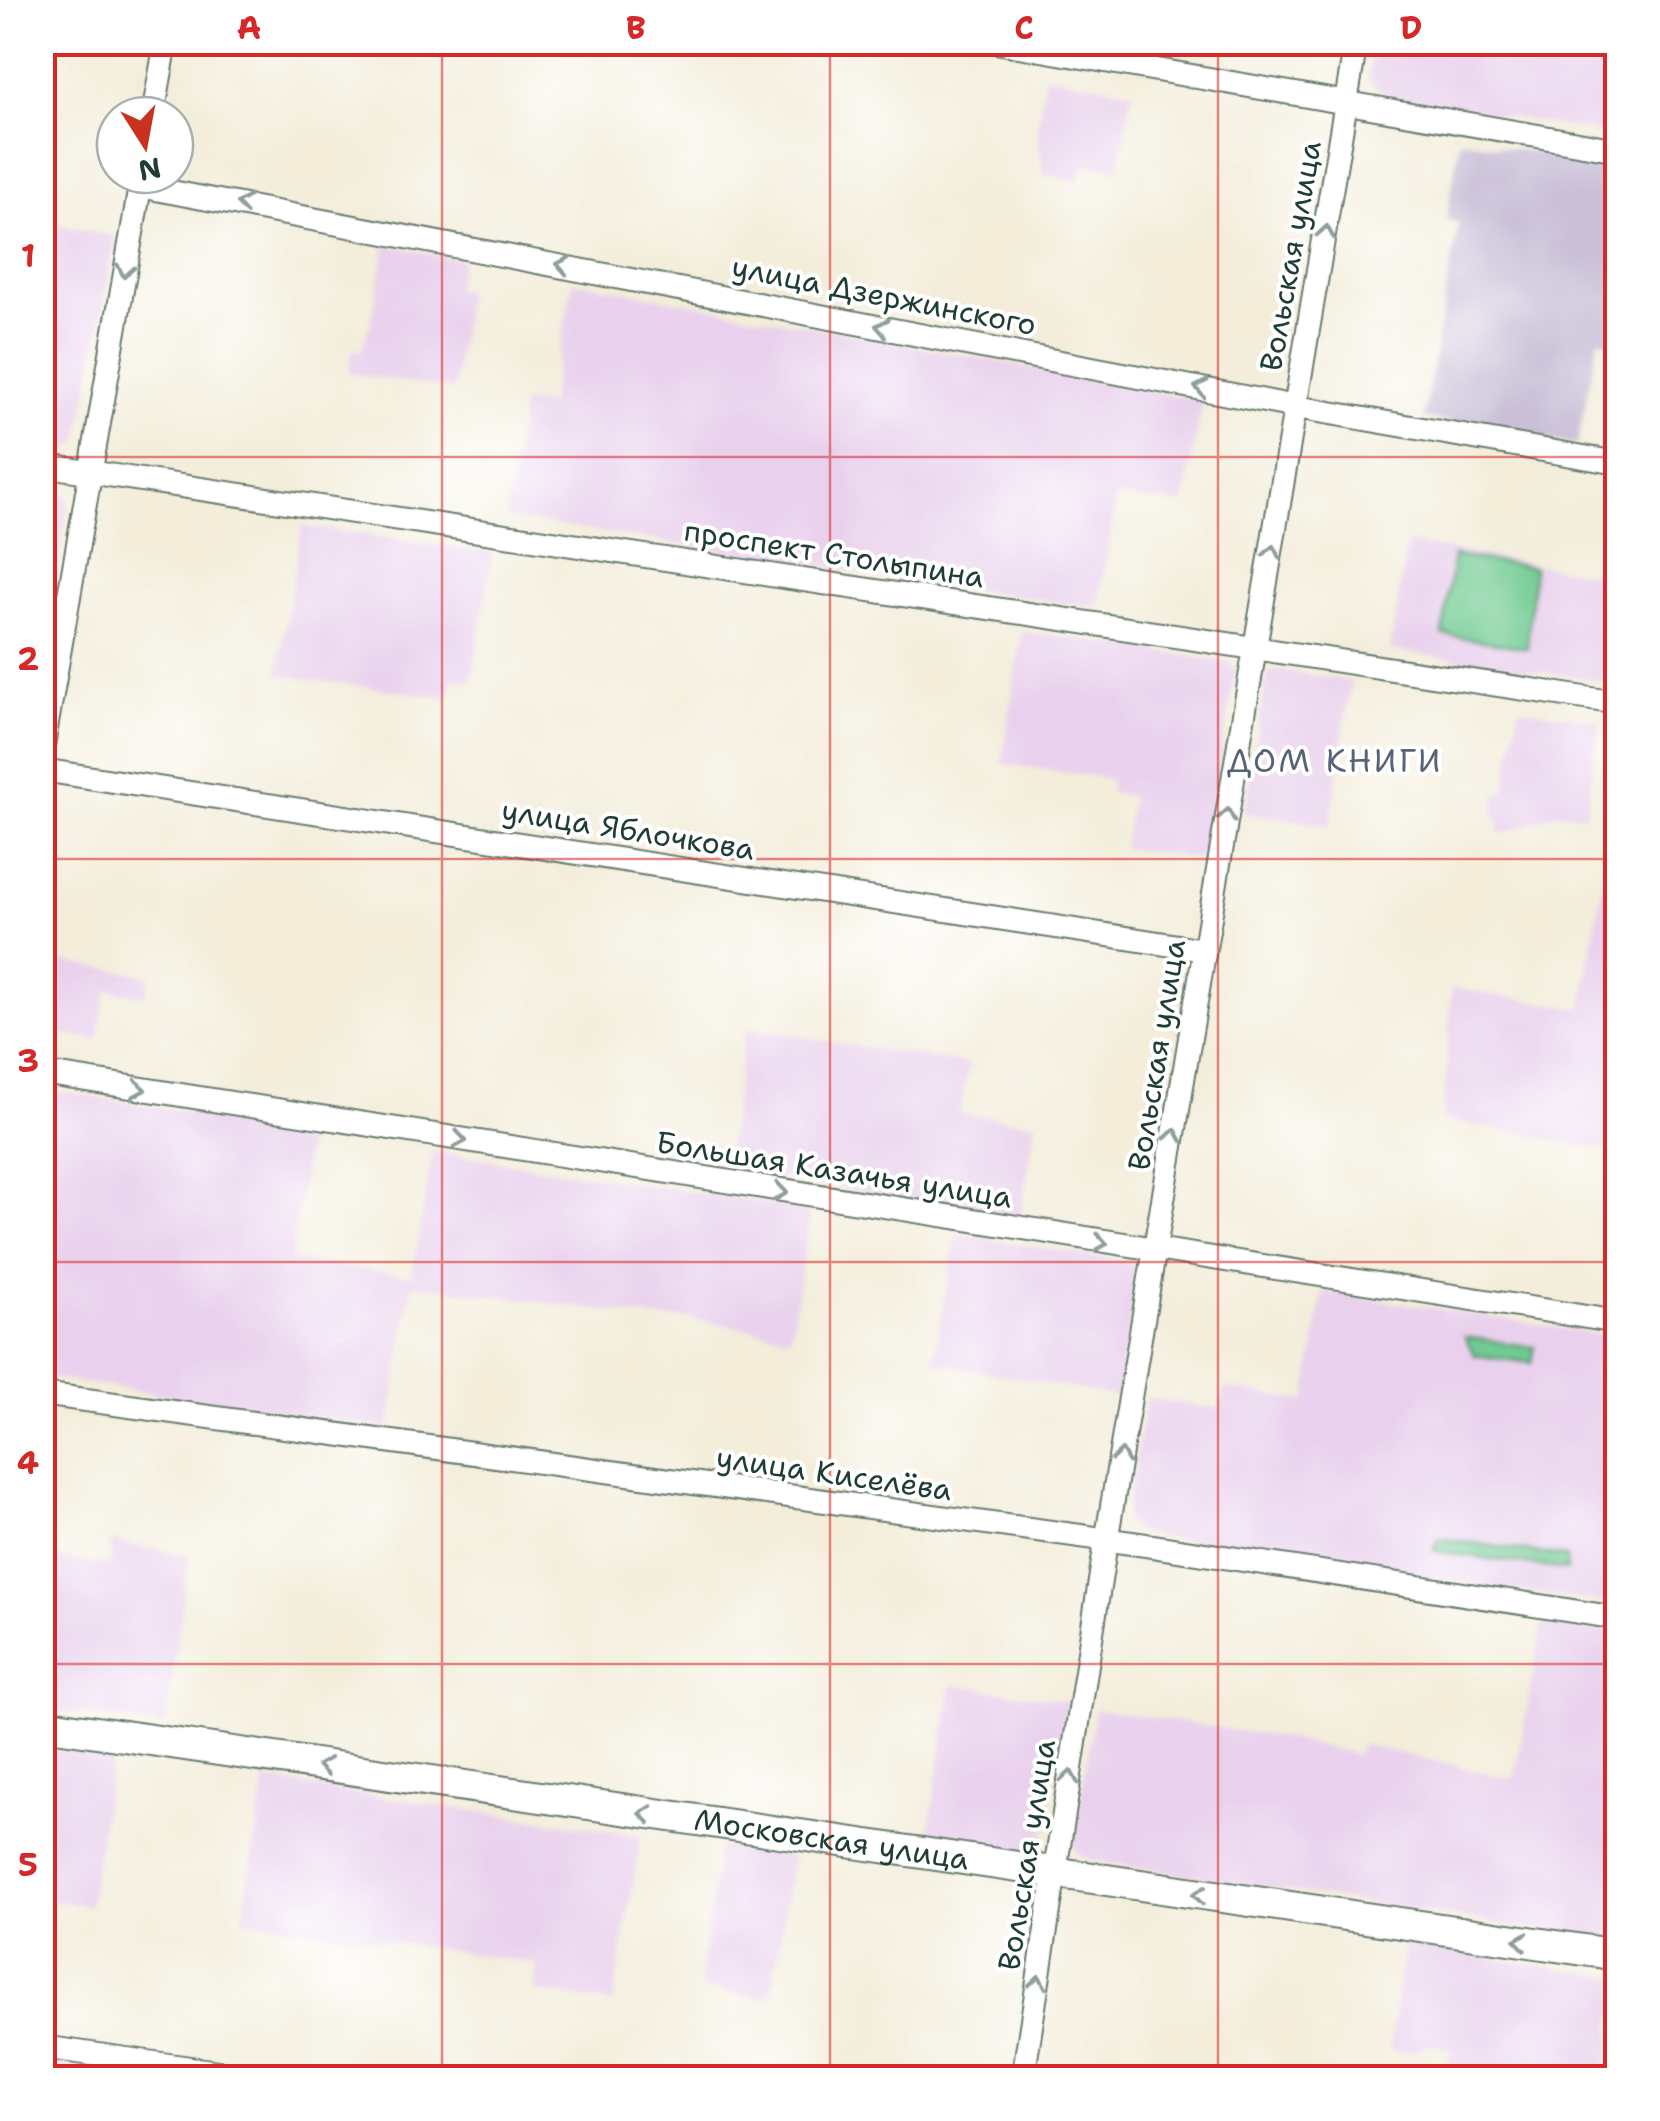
<svg xmlns="http://www.w3.org/2000/svg" width="1660" height="2121" font-family="'Shantell Sans',sans-serif">
<rect width="100%" height="100%" fill="#fff"/>
<filter id="ink" filterUnits="userSpaceOnUse"><feTurbulence type="fractalNoise" baseFrequency=".01" numOctaves="2"/><feDisplacementMap in="SourceGraphic" scale="20" xChannelSelector="R" yChannelSelector="G"/><feConvolveMatrix kernelMatrix="1 2 1 2 8 2 1 2 1" color-interpolation-filters="sRGB"/></filter>
<filter id="wash" filterUnits="userSpaceOnUse"><feTurbulence type="fractalNoise" baseFrequency=".0048" numOctaves="4" result="noise"/><feDisplacementMap in="SourceGraphic" scale="40" xChannelSelector="R" yChannelSelector="G"/><feGaussianBlur stdDeviation="2.25" result="paint"/><feColorMatrix in="noise" values="0 0 0 0 0 0 0 0 0 0 0 0 0 0 0 0 0 1.4 0 .05"/><feComposite in="paint" operator="in"/></filter>
<g filter="url(#wash)">
<rect width="100%" height="100%" fill="#f3edda"/>
<!-- built -->
<g fill="#e9d1ed">
<polygon points="1374,43 1617,43 1617,136 1383,94 1368,79"/>
<polygon points="1045,75 1132,91 1119,169 1083,165 1079,181 1043,175 1037,125"/>
<polygon points="43,222 116,237 79,440 67,452 43,449"/>
<polygon points="386,245 462,260 455,288 466,291 453,390 349,373 353,350 361,351 371,322"/>
<polygon points="573,281 1203,401 1183,505 1116,496 1098,608 506,518 522,402 549,405"/>
<polygon points="43,486 62,490 69,502 43,649"/>
<polygon points="302,526 492,553 472,682 453,678 449,698 277,675"/>
<polygon points="1407,543 1617,578 1617,683 1390,650"/>
<polygon points="1022,631 1229,662 1235,670 1205,860 1123,848 1131,797 1110,792 1110,779 1002,764"/>
<polygon points="1273,669 1351,681 1330,826 1244,813 1267,675"/>
<polygon points="1519,708 1600,720 1585,815 1558,812 1505,833 1499,832 1500,819 1493,818 1497,793 1505,793"/>
<polygon points="1607,855 1618,857 1617,1152 1443,1119 1452,988 1582,1009"/>
<polygon points="49,959 150,976 146,996 107,990 98,1040 43,1031"/>
<polygon points="746,1028 969,1064 960,1113 1036,1123 1020,1218 724,1168"/>
<polygon points="43,1089 309,1131 290,1259 412,1276 433,1151 811,1210 790,1336 688,1318 664,1319 412,1284 389,1428 43,1377"/>
<polygon points="957,1234 1123,1261 1134,1267 1137,1280 1118,1397 933,1362"/>
<polygon points="1323,1291 1617,1337 1617,1605 1280,1556 1142,1534 1131,1528 1125,1519 1146,1398 1218,1409 1225,1388 1306,1401"/>
<polygon points="111,1542 189,1555 165,1726 43,1708 43,1556 110,1565"/>
<polygon points="1544,1617 1617,1630 1617,1942 1089,1860 1076,1853 1073,1845 1095,1709 1284,1738 1356,1754 1360,1744 1514,1779"/>
<polygon points="952,1684 1068,1701 1041,1850 1032,1854 928,1838"/>
<polygon points="43,1747 112,1758 89,1906 43,1899"/>
<polygon points="265,1780 641,1835 613,2004 534,1991 537,1964 243,1919"/>
<polygon points="719,1846 793,1857 770,1999 699,1988"/>
<polygon points="1405,1944 1617,1978 1607,2078 1448,2078 1451,2049 1428,2045 1411,2052 1389,2050"/>
<polygon points="43,2059 165,2078 43,2078"/>
</g>
<!-- industrial -->
<polygon fill="#c9bfd7" points="1460,140 1617,166 1617,343 1598,340 1577,445 1423,418 1459,223 1446,219"/>
<!-- green -->
<g fill="#70ca91" stroke="#488462" stroke-width="2.5">
<polygon points="1453,556 1534,567 1527,648 1443,635"/>
<polygon points="1465,1337 1535,1347 1532,1363 1474,1355"/>
<polygon points="1439,1538 1566,1557 1567,1570 1434,1551"/>
</g>
</g>
<g filter="url(#ink)">
<g fill="none" stroke-linecap="round" stroke-linejoin="round">
<defs>
<g id="minor">
<polyline points="996,42 1618,150"/>
<polyline points="153,115 166,42"/>
<polyline points="140,186 1296,407 1618,463"/>
<polyline points="42,465 1618,703"/>
<polyline points="42,752 142,175"/>
<polyline points="42,770 1204,950"/>
<polyline points="42,1073 1618,1322"/>
<polyline points="42,1394 1146,1545 1618,1618"/>
<polyline points="42,2047 261,2078"/>
<polyline points="1023,2078 1106,1542 1356,42"/>
</g>
<g id="major">
<path id="s1" d="M42 1724 1618 1955"/>
</g>
</defs>
<!-- minor casing -->
<use href="#minor" stroke="#697b6e" stroke-width="26"/>
<!-- major casing -->
<use href="#major" stroke="#697b6e" stroke-width="34"/>
<!-- minor -->
<use href="#minor" stroke="#fff" stroke-width="22"/>
<!-- major -->
<use href="#major" stroke="#fff" stroke-width="30"/>
</g>
<!-- one-way arrows -->
<defs><path id="oneway-chevron" d="M-2-3.5L2.5 0L-2 3.5" fill="none" stroke-width="1.6" stroke-linecap="round" stroke-linejoin="round" transform="scale(2.5)"/></defs>
<g stroke="#8f9e9a">
<use href="#oneway-chevron" transform="translate(243 204) rotate(-171)"/>
<use href="#oneway-chevron" transform="translate(1326 232) rotate(-80)"/>
<use href="#oneway-chevron" transform="translate(563 265) rotate(-169)"/>
<use href="#oneway-chevron" transform="translate(125 271) rotate(100)"/>
<use href="#oneway-chevron" transform="translate(882 327) rotate(-169)"/>
<use href="#oneway-chevron" transform="translate(1201 388) rotate(-169)"/>
<use href="#oneway-chevron" transform="translate(1272 552) rotate(-80)"/>
<use href="#oneway-chevron" transform="translate(1227 815) rotate(-80)"/>
<use href="#oneway-chevron" transform="translate(139 1089) rotate(9)"/>
<use href="#oneway-chevron" transform="translate(1174 1135) rotate(-81)"/>
<use href="#oneway-chevron" transform="translate(460 1140) rotate(9)"/>
<use href="#oneway-chevron" transform="translate(781 1192) rotate(9)"/>
<use href="#oneway-chevron" transform="translate(1101 1243) rotate(9)"/>
<use href="#oneway-chevron" transform="translate(1121 1456) rotate(-80)"/>
<use href="#oneway-chevron" transform="translate(324 1766) rotate(-172)"/>
<use href="#oneway-chevron" transform="translate(1070 1777) rotate(-81)"/>
<use href="#oneway-chevron" transform="translate(646 1814) rotate(-172)"/>
<use href="#oneway-chevron" transform="translate(1199 1895) rotate(-172)"/>
<use href="#oneway-chevron" transform="translate(1521 1941) rotate(-172)"/>
<use href="#oneway-chevron" transform="translate(1038 1982) rotate(-81)"/>
</g>
</g>
<!-- grid -->
<path fill="none" stroke="#d62828" stroke-width="2.5" stroke-opacity="0.55" d="M442 42V2078M830 42V2078M1218 42V2078M42 457H1618M42 859H1618M42 1262H1618M42 1664H1618"/>
<g text-anchor="middle" stroke-width="8" stroke-linejoin="round" paint-order="stroke">
<!-- street labels -->
<g font-size="30" fill="#1f3d34" stroke="#fff">
<text transform="translate(1291 256) rotate(-80)" y="10">Вольская улица</text>
<text transform="translate(884 296) rotate(11)" y="10">улица Дзержинского</text>
<text transform="translate(834 554) rotate(9)" y="10">проспект Столыпина</text>
<text transform="translate(628 830) rotate(9)" y="10">улица Яблочкова</text>
<text transform="translate(1157 1055) rotate(-81)" y="10">Вольская улица</text>
<text transform="translate(834 1170) rotate(9)" y="10">Большая Казачья улица</text>
<text transform="translate(834 1474) rotate(8)" y="10">улица Киселёва</text>
<text dy="10" stroke="none"><textPath href="#s1" startOffset="798">Московская улица</textPath></text>
<text transform="translate(1027 1855) rotate(-81)" y="10">Вольская улица</text>
</g>
<!-- neighbourhood labels -->
<g font-size="32" letter-spacing="2.5" fill="#566475" stroke="#fff">
<text x="1335" y="772">ДОМ КНИГИ</text>
</g>
</g>
<!-- margin -->
<rect width="1660" height="2121" fill="none" stroke="#fff" stroke-width="110"/>
<!-- north arrow -->
<g transform="translate(145 145) rotate(169)"><circle r="48" fill="#ffffff" stroke="#a5b1ae" stroke-width="2.5"/>
<path d="M0-8L18 38L0 25L-18 38Z" fill="#c8321e"/>
<text y="-15" font-size="28" font-weight="bold" text-anchor="middle" fill="#1f3d34">N</text>
</g>
<rect x="55" y="55" width="1550" height="2011" fill="none" stroke="#d62828" stroke-width="4"/>
<g font-size="32" text-anchor="middle" font-weight="bold" fill="#d62828">
<text x="249" y="39">A</text>
<text x="636" y="39">B</text>
<text x="1024" y="39">C</text>
<text x="1411" y="39">D</text>
<text x="28" y="267">1</text>
<text x="28" y="670">2</text>
<text x="28" y="1072">3</text>
<text x="28" y="1474">4</text>
<text x="28" y="1876">5</text>
</g>
</svg>
